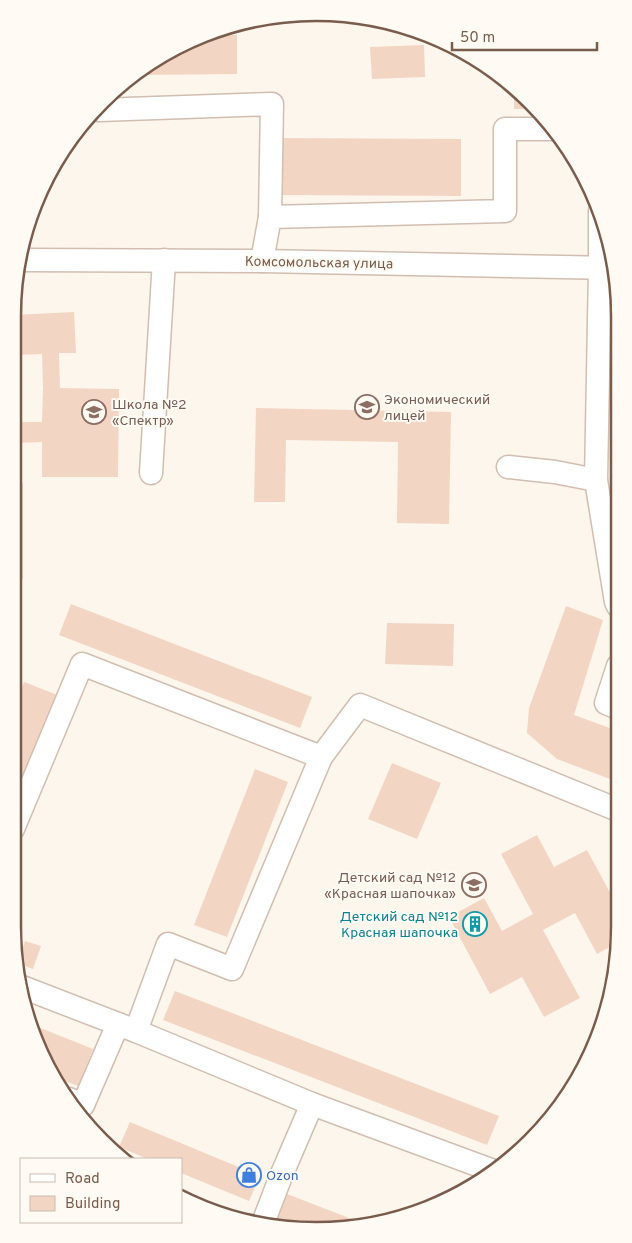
<svg xmlns="http://www.w3.org/2000/svg" width="632" height="1243" font-family="Overpass,sans-serif">
<rect width="100%" height="100%" fill="#fdf6ec"/>
<!-- building -->
<g fill="#f3d5c3">
<polygon points="207,35 237,35 237,74 138,75"/>
<polygon points="451,44 465,54 451,54"/>
<polygon points="424,45 425,77 372,79 370,47"/>
<polygon points="514,87 516,88 535,109 514,109"/>
<polygon points="278,138 461,139 461,196 278,195"/>
<polygon points="74,312 76,353 59,353 60,388 119,389 118,477 42,477 42,442 13,443 13,422 42,422 43,388 42,354 13,355 13,315"/>
<polygon points="256,408 451,412 449,524 397,523 398,442 286,440 285,502 254,502"/>
<rect x="13" y="483" width="10" height="96"/>
<polygon points="71,604 312,697 300,728 59,635"/>
<polygon points="566,606 603,620 574,715 618,731 618,782 557,759 527,733 529,708"/>
<polygon points="387,623 454,624 453,666 385,664"/>
<polygon points="24,682 60,696 13,817 13,711"/>
<polygon points="392,763 441,783 417,839 368,819"/>
<polygon points="255,769 288,782 227,937 194,925"/>
<polygon points="537,835 554,867 587,850 619,909 619,942 597,954 575,913 543,930 580,998 544,1017 522,977 490,994 449,917 484,898 502,931 533,914 501,854"/>
<polygon points="25,941 41,946 33,969 19,964 18,962"/>
<polygon points="175,991 499,1116 487,1145 163,1020"/>
<polygon points="28,1023 93,1049 78,1086 57,1078"/>
<polygon points="588,1052 590,1053 588,1061 581,1071"/>
<polygon points="130,1122 260,1176 249,1201 181,1173 181,1159 148,1159 119,1147"/>
<polygon points="287,1194 362,1223 336,1230 275,1224"/>
</g>
<g fill="none" stroke-linecap="round" stroke-linejoin="round">
<defs>
<g id="minor">
<polyline points="99,110 272,104 270,217"/>
<polyline points="600,211 600,268 596,480 616,602 618,606"/>
<polyline points="23,260 262,261 615,268"/>
<polyline points="262,261 270,217 505,211 505,129 553,129"/>
<polyline points="508,467 555,472 596,480"/>
<polyline points="151,473 164,260"/>
<polyline points="618,666 606,703 618,708"/>
<polyline points="321,757 360,705 618,810"/>
<polyline points="13,829 82,664 321,757 232,969 168,944 136,1031 312,1104 281,1176 263,1223"/>
<polyline points="22,987 136,1031"/>
<polyline points="69,1099 83,1105 118,1024"/>
<polyline points="312,1104 491,1170"/>
</g>
</defs>
<!-- minor casing -->
<use href="#minor" stroke="#d1beb0" stroke-width="25"/>
<!-- minor -->
<use href="#minor" stroke="#fff" stroke-width="22"/>
</g>
<!-- icons -->
<defs>
<symbol id="school-ring" viewBox="-11 -11 22 22"><circle r="9.5" fill="#fffaf3" stroke="#8d6e63" stroke-width="1.5"/><path d="M0-5L7-2L0 1L-7-2ZM-4 1L0 2.5L4 1V4Q0 6-4 4Z" fill="#8d6e63"/></symbol>
<symbol id="building-ring" viewBox="-11 -11 22 22"><circle r="9.5" fill="#fffaf3" stroke="#0f9aa8" stroke-width="1.5"/><path d="M-4-6H4V6H1V3H-1V6H-4ZM-2.5-4.3h1.7v1.8h-1.7ZM.8-4.3h1.7v1.8H.8ZM-2.5-1h1.7V.8h-1.7ZM.8-1h1.7V.8H.8Z" fill="#0f9aa8"/></symbol>
<symbol id="shop-ring" viewBox="-11 -11 22 22"><circle r="9.5" fill="#fffaf3" stroke="#3f7fe0" stroke-width="1.5"/><path d="M-5-2.5h2.3a2.7 3.5 0 0 1 5.4 0H5L5.5 6h-11ZM-1.5-2.5h3a1.5 2.3 0 0 0-3 0Z" fill="#3f7fe0"/></symbol>
</defs>
<g fill-rule="evenodd">
<use href="#school-ring" x="353" y="393" width="28" height="28"/>
<use href="#school-ring" x="80" y="398" width="28" height="28"/>
<use href="#school-ring" x="460" y="871" width="28" height="28"/>
<use href="#building-ring" x="461" y="910" width="28" height="28"/>
<use href="#shop-ring" x="235" y="1161" width="28" height="28"/>
</g>
<g text-anchor="middle" stroke-width="4" stroke-linejoin="round" paint-order="stroke">
<!-- street labels -->
<g font-size="14" fill="#7a5c4d" stroke="#fffaf3">
<text transform="translate(319 262) rotate(1)" y="5">Комсомольская улица</text>
</g>
<!-- education labels -->
<g font-size="14" fill="#785e54" stroke="#fffaf3" text-anchor="start">
<text x="384" y="404">Экономический<tspan x="384" dy="16">лицей</tspan></text>
<text x="112" y="409">Школа №2<tspan x="112" dy="16">«Спектр»</tspan></text>
<text x="456" y="882" text-anchor="end">Детский сад №12<tspan x="456" dy="16">«Красная шапочка»</tspan></text>
</g>
<!-- culture labels -->
<g font-size="14" fill="#0d838f" stroke="#fffaf3" text-anchor="end">
<text x="458" y="921">Детский сад №12<tspan x="458" dy="16">Красная шапочка</tspan></text>
</g>
<!-- shop labels -->
<g font-size="14" fill="#366cbe" stroke="#fffaf3" text-anchor="start">
<text x="266" y="1180">Ozon</text>
</g>
</g>
<!-- crop -->
<path d="M0 0H632V1243H0ZM316 21H316A295 295 0 0 1 611 316V927A295 295 0 0 1 316 1222H316A295 295 0 0 1 21 927V316A295 295 0 0 1 316 21Z" fill="#fffaf3" fill-rule="evenodd"/>
<path fill="none" stroke="#7a5c4d" stroke-width="2.5" d="M316 21H316A295 295 0 0 1 611 316V927A295 295 0 0 1 316 1222H316A295 295 0 0 1 21 927V316A295 295 0 0 1 316 21Z"/>
<!-- legend -->
<rect x="20" y="1158" width="162" height="65" fill="#fffaf3" stroke="#cabbb1"/>
<rect x="30" y="1174" width="25" height="8" fill="#ffffff" stroke="#cabbb1"/>
<text x="65" y="1183" font-size="15" fill="#7a5c4d">Road</text>
<rect x="30" y="1196" width="25" height="15" fill="#f3d5c3" stroke="#cabbb1"/>
<text x="65" y="1208" font-size="15" fill="#7a5c4d">Building</text>
<!-- scale -->
<path d="M452 42v8h145v-8" fill="none" stroke="#7a5c4d" stroke-width="2.5"/>
<text x="460" y="42" font-size="15" fill="#7a5c4d" stroke="#fffaf3" stroke-width="4" paint-order="stroke">50 m</text>
</svg>
